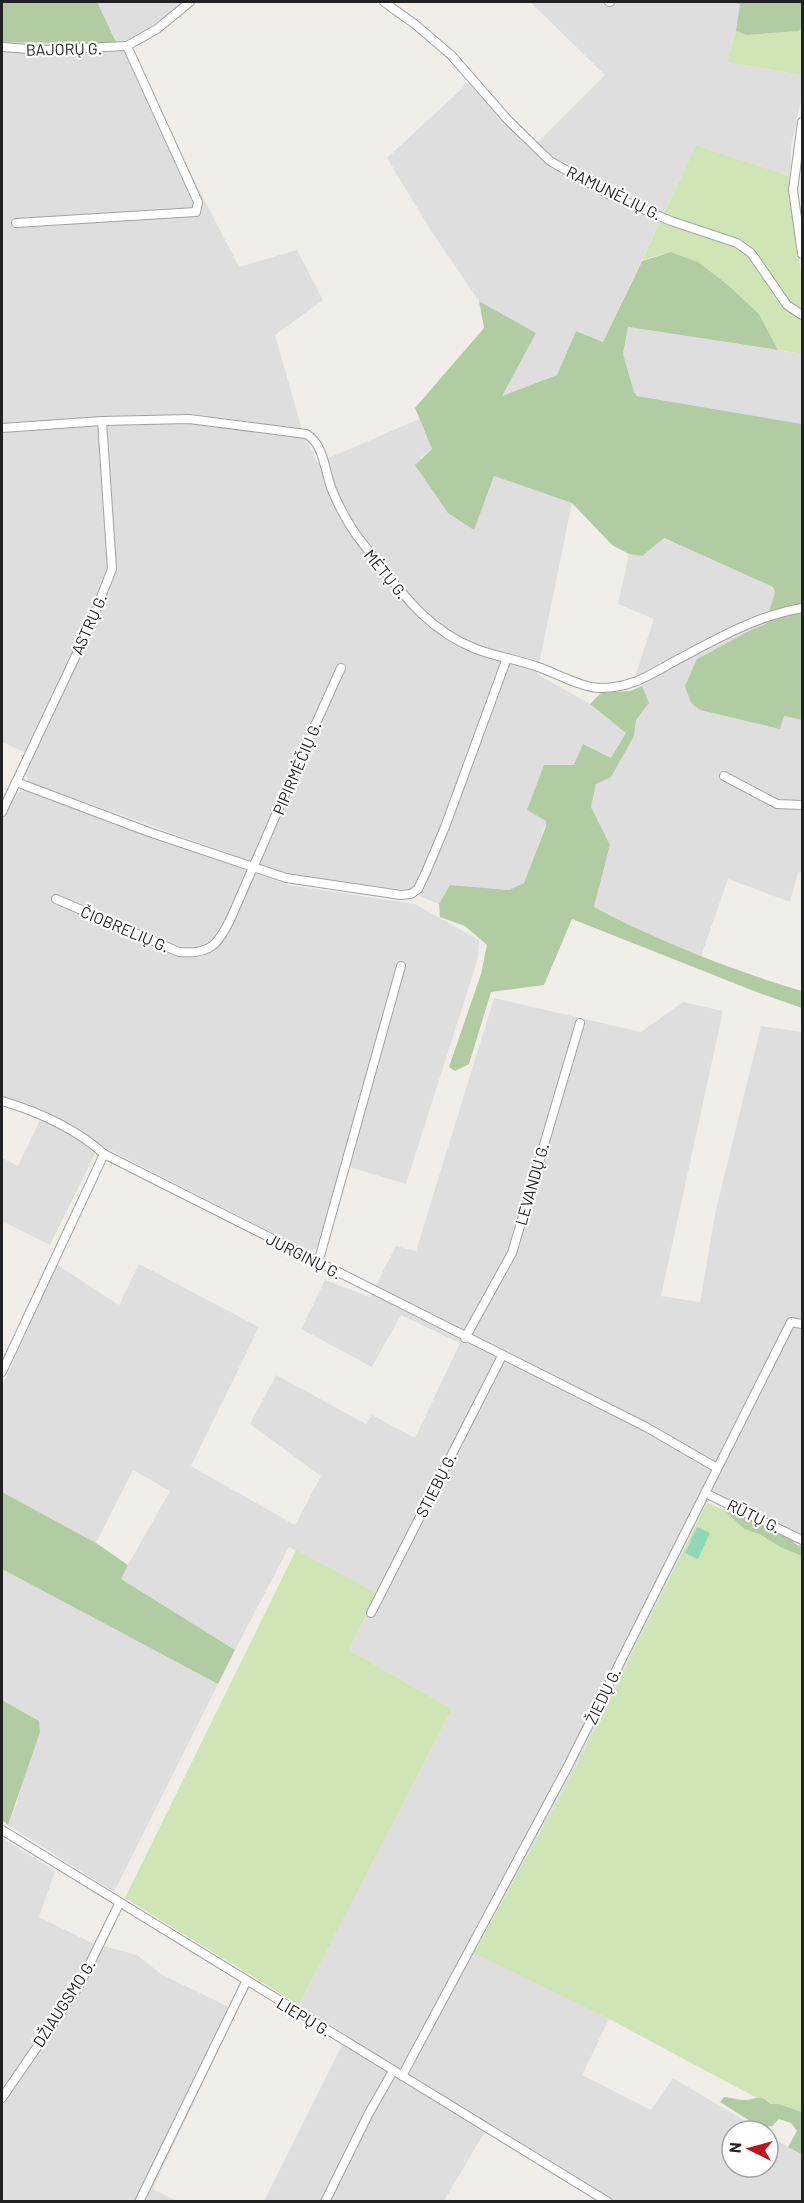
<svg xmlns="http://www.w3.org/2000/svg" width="804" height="2203" font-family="Barlow,sans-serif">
<rect width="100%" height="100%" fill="#f1eee9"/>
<!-- residential -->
<g fill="#dfdedf">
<polygon points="97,2 183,2 170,14 129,41 189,170 239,267 297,250 323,300 275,335 305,440 313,452 317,463 419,419 432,449 420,458 474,529 494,476 572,503 537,674 590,704 627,733 611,759 574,766 547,821 524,884 509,890 450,885 439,904 404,890 283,873 29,782 25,774 33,756 2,742 2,42 117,43"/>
<polygon points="530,2 729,2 741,4 736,31 727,62 802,75 802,96 791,146 790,176 696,145 603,342 576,331 557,375 501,396 535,333 479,301 430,229 387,158 469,82 531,149 605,75"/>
<polygon points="628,327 802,354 802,424 637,396 634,392 623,354"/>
<polygon points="663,538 773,587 775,592 766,624 749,631 697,659 691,703 700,710 780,729 784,716 802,720 802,873 798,872 790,902 728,879 701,956 662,941 594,907 610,845 591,807 596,784 634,736 636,720 649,703 642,686 635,677 654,619 618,604 629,554 642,556"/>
<polygon points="25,791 288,885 415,904 479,940 478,958 406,1184 342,1165 320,1246 309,1252 98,1144 61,1120 2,1098 2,818 13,796 18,792"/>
<polygon points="494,998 641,1032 683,1002 723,1011 661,1296 700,1302 716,1210 761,1026 802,1032 802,1535 713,1491 574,1771 474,1952 609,2019 582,2075 651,2110 673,2078 762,2131 732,2131 732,2167 768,2167 768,2135 802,2155 802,2201 615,2201 490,2123 444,2201 264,2201 347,2035 299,2005 452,1709 349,1650 377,1593 289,1547 235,1650 120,1579 170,1491 133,1470 96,1543 2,1492 2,1386 56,1264 119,1305 139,1264 259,1327 191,1466 295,1525 321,1476 250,1424 276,1375 366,1424 372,1415 415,1438 460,1343 401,1315 372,1367 301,1329 325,1280 370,1297 396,1246 416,1251"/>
<polygon points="40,1120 73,1135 96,1152 50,1245 2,1221 2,1158 18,1166"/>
<polygon points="2,1569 218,1684 114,1892 8,1825 16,1806 38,1720 2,1700"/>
<polygon points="2,1838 55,1871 39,1917 92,1943 137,1955 161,1974 237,2011 153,2189 177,2201 2,2201"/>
</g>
<!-- grass -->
<g fill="#d0e5b5">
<polygon points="802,27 802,75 727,62 736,31 746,35 799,31"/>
<path d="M696 145 790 176C789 211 797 244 802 279 804 303 802 330 802 354L778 350 759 314 727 284 698 262 671 252 642 260Z"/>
<polygon points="707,1503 724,1510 744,1529 759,1534 782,1548 802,1556 802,2112 770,2104 768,2101 755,2097 609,2019 474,1953 574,1771"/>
<polygon points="296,1550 377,1593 349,1650 452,1709 299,2005 125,1898"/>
</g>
<!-- forest -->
<g fill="#b1cca2">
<polygon points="2,2 97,2 117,44 2,42"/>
<polygon points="729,2 802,2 802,27 799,31 746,35 736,31 740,4"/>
<polygon points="671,252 698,262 727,284 759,314 778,350 628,327 623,354 634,392 637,396 802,424 802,720 784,716 780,729 700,710 691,703 685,686 697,659 749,631 766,624 775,592 773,587 664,538 642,556 629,554 612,545 572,503 494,476 474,530 448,513 415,465 432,449 415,408 484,328 479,301 536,333 502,396 557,375 576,331 603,342 642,261"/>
<path d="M642 686 649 703 636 720 634 736 611 777 596 784 591 807 610 845 594 907C660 942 731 970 802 991V1008L759 993 572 919 544 985 491 992 469 1064 455 1071 449 1067 481 974 487 945 465 926 440 917 439 904 450 885 509 890 524 883 546 826V821L527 810 544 765H574L583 744 611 758 626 733 590 704 601 693 630 691Z"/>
<polygon points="2,1492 96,1543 128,1565 121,1579 235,1650 218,1684 2,1569"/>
<polygon points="728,1506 772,1531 783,1533 797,1545 802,1546 802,1556 782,1548 759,1534 744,1529 724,1510"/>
<polygon points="2,1700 39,1721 40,1732 8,1825 2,1820"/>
<path d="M724 2097C731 2097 736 2100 743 2100 754 2101 760 2092 770 2104H778L802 2112V2153L801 2154 788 2147 797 2131 791 2123 779 2119 772 2126 761 2128 720 2102Z"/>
</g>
<!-- pitch -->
<polygon fill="#8fd7b7" points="697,1527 710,1533 698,1559 685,1553"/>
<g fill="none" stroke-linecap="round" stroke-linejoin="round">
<defs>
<g id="street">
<polyline points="384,2 416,25 451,55 508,120 550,161 610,195 671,221 737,243 751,253 787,305 802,315"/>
<polyline points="609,2 610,2"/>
<polyline points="2,47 42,50 127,46 157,29 190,2"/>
<polyline points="802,122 793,190 802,254"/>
<polyline points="16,223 196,212 198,202 127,46"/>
<path d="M2 428 102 421 189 419 306 434C324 443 325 473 332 490 340 509 351 529 364 545 398 587 423 628 476 649 497 657 520 660 541 668 579 683 594 697 637 681 649 676 661 669 673 662 715 640 755 616 802 608"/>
<polyline points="724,776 777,804 802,805"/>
<polyline points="16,782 149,832 286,878 401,895 411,894 418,889 426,872 445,827 507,658"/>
<polyline points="2,812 88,630 112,569 102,421"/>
<path d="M56 899 179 952C211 955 218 944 231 918L312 732 341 668"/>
<path d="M2 1101C39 1112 75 1128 104 1154"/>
<polyline points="318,1263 401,966"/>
<polyline points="465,1338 512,1253 580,1023"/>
<polyline points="2,1372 104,1154 646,1427 717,1468"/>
<polyline points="705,1493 802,1540"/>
<polyline points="371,1613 502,1356"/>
<polyline points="2,1830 608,2202"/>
<polyline points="402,2076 568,1766 791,1322 802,1324"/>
<polyline points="2,2098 79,1986 119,1904"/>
<polyline points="139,2202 246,1982"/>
<polyline points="325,2202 369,2113 393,2071"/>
</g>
</defs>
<!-- street casing -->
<use href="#street" stroke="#a2a2a2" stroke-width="10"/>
<!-- street -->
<use href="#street" stroke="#fff" stroke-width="8"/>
</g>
<g text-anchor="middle" stroke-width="4.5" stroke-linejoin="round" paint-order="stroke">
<!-- street labels -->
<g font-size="16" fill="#212121" stroke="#fff">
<text transform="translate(64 49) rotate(-1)" y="6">BAJORŲ G.</text>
<text transform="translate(614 193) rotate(26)" y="6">RAMUNĖLIŲ G.</text>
<text transform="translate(386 574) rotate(51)" y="6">MĖTŲ G.</text>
<text transform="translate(89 624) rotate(-66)" y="6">ASTRŲ G.</text>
<text transform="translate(297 768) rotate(-67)" y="6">PIPIRMĖČIŲ G.</text>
<text transform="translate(125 929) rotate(23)" y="6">ČIOBRELIŲ G.</text>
<text transform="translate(532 1184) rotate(-74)" y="6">LEVANDŲ G.</text>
<text transform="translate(304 1256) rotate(27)" y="6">JURGINŲ G.</text>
<text transform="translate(436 1485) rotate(-63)" y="6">STIEBŲ G.</text>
<text transform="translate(754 1516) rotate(26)" y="6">RŪTŲ G.</text>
<text transform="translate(603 1696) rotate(-64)" y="6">ŽIEDŲ G.</text>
<text transform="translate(64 2003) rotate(-57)" y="6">DŽIAUGSMO G.</text>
<text transform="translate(304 2017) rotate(31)" y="6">LIEPŲ G.</text>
</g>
</g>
<!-- border -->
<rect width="804" height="2203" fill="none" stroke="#212121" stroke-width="6"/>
<!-- north arrow -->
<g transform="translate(750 2149) rotate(275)"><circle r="28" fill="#ffffff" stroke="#a6a6a6" stroke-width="1.5"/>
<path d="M0-4.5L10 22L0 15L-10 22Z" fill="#bf141f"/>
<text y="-9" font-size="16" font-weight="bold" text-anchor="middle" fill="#212121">N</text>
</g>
</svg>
